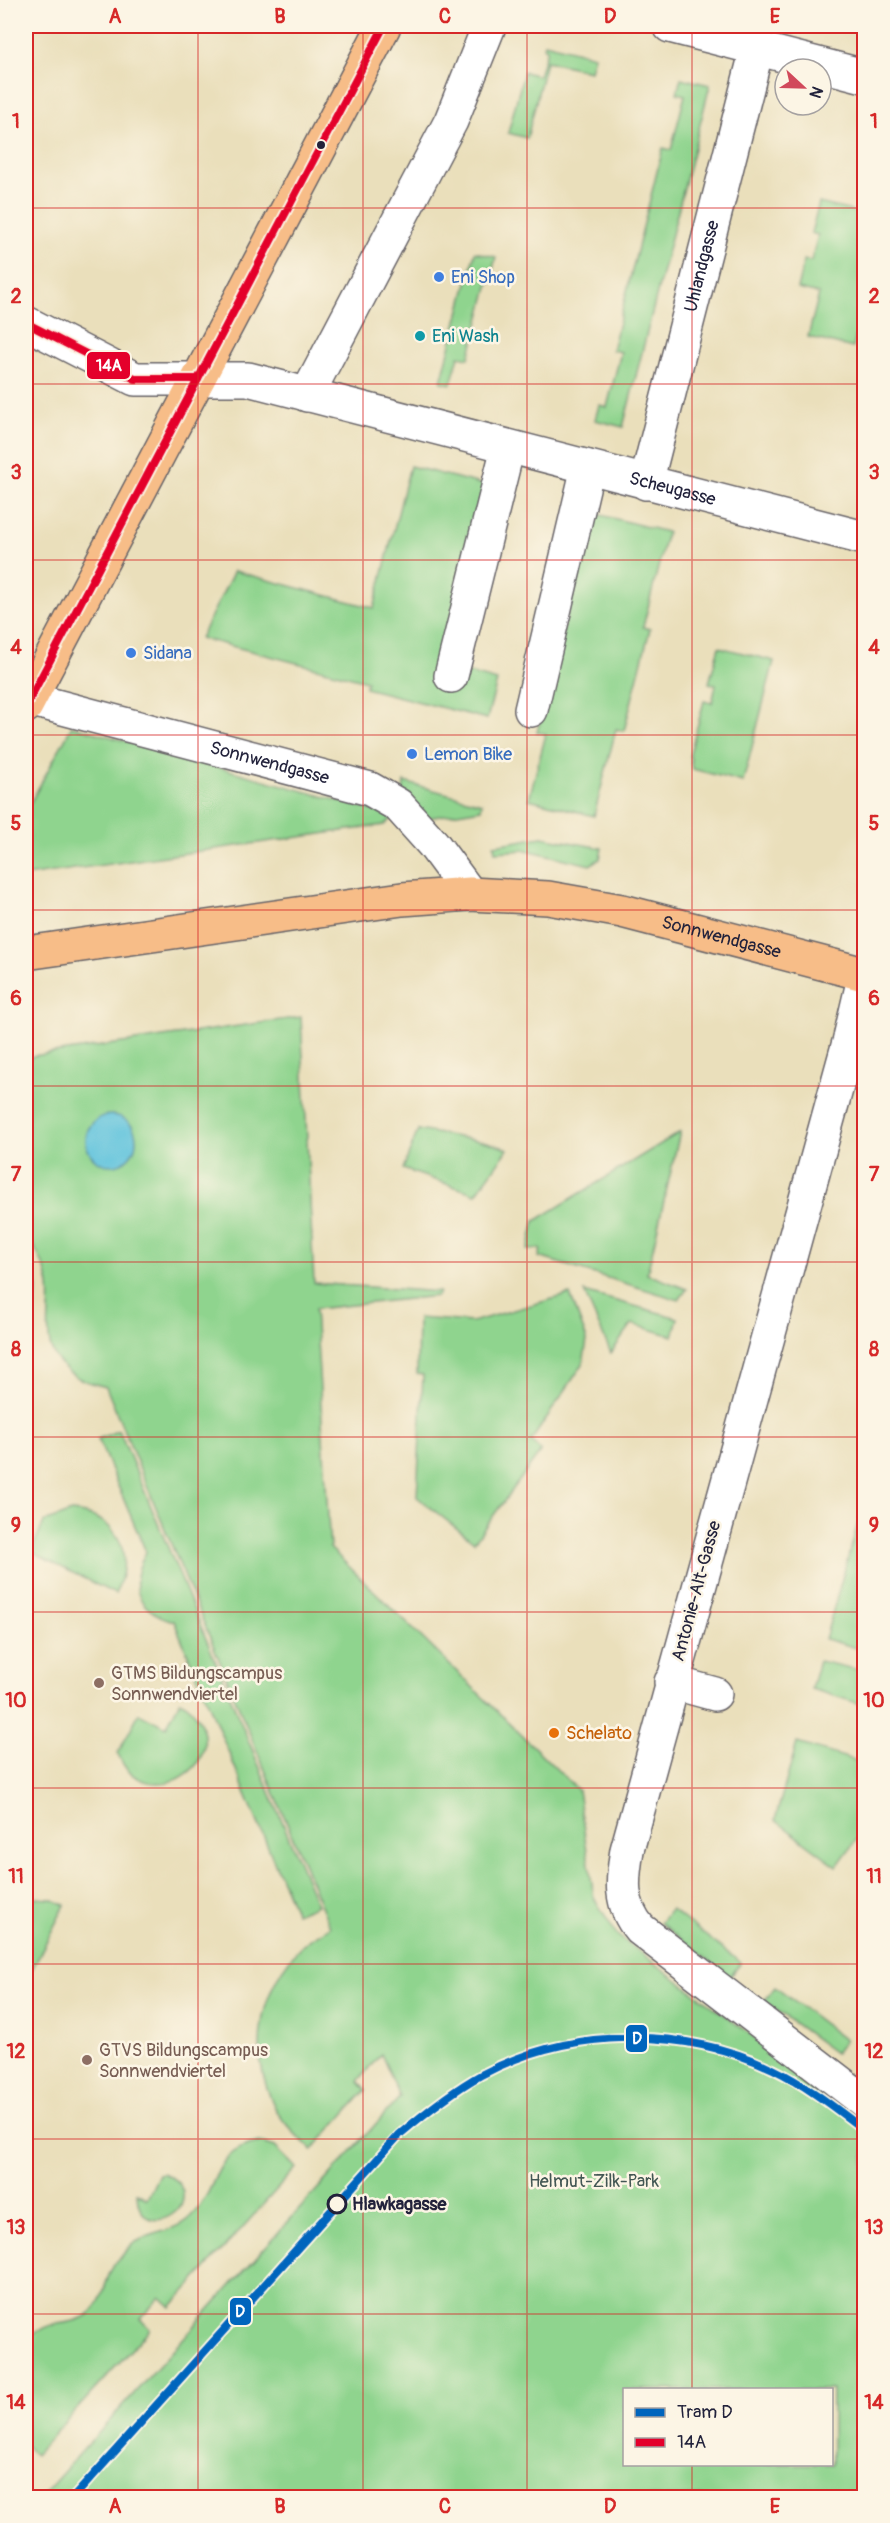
<svg xmlns="http://www.w3.org/2000/svg" width="890" height="2523" font-family="Pangolin,sans-serif">
<rect width="100%" height="100%" fill="#fcf5e5"/>
<filter id="ink" filterUnits="userSpaceOnUse"><feTurbulence type="fractalNoise" baseFrequency=".0167" numOctaves="2"/><feDisplacementMap in="SourceGraphic" scale="12" xChannelSelector="R" yChannelSelector="G"/><feConvolveMatrix kernelMatrix="1 2 1 2 8 2 1 2 1" color-interpolation-filters="sRGB"/></filter>
<filter id="wash" filterUnits="userSpaceOnUse"><feTurbulence type="fractalNoise" baseFrequency=".008" numOctaves="4" result="noise"/><feDisplacementMap in="SourceGraphic" scale="24" xChannelSelector="R" yChannelSelector="G"/><feGaussianBlur stdDeviation="1.35" result="paint"/><feColorMatrix in="noise" values="0 0 0 0 0 0 0 0 0 0 0 0 0 0 0 0 0 1.4 0 .05"/><feComposite in="paint" operator="in"/></filter>
<g filter="url(#wash)">
<rect width="100%" height="100%" fill="#eadfbb"/>
<!-- green -->
<g fill="#8fd48e" stroke="#587b64" stroke-width="1.5" fill-rule="evenodd">
<polygon points="545,43 594,56 590,71 546,61 527,138 508,133 524,72 539,76 547,49 544,48"/>
<polygon points="681,78 710,85 623,427 595,420 599,405 607,407 621,352 612,350 663,148 671,150 685,95 677,93"/>
<polygon points="819,203 864,214 864,302 853,348 808,337 819,294 797,289 804,260 811,261 818,235 811,233"/>
<polygon points="475,252 496,257 469,358 459,356 451,384 441,382"/>
<polygon points="410,466 508,491 462,671 497,681 487,719 365,688 367,681 200,638 234,571 374,608"/>
<polygon points="593,513 667,532 643,627 650,629 624,731 616,729 594,816 529,799 546,734 537,732"/>
<polygon points="719,647 774,661 743,782 692,769 690,754 704,701 712,703 716,685 709,683"/>
<polygon points="72,726 382,813 393,818 384,825 26,876 26,811"/>
<polygon points="404,782 482,803 481,809 428,818 403,792"/>
<polygon points="542,837 602,848 600,859 590,865 527,850 495,852 494,845"/>
<path d="M301 1017 314 1283 439 1292 437 1296 315 1309 330 1548 578 1790 594 1898 617 1935 864 2119V2497H41L400 2097 381 2054 358 2081 366 2090 312 2150C296 2135 280 2121 272 2101 248 2048 261 1985 303 1945 310 1938 321 1933 330 1927L106 1387C97 1384 83 1382 75 1376 35 1350 53 1320 49 1285 46 1266 37 1250 26 1236V1062L33 1056ZM624 2390H832V2464H624Z"/>
<polygon points="418,1130 487,1142 508,1149 476,1194 403,1169"/>
<polygon points="680,1132 647,1274 687,1289 679,1300 539,1257 541,1249 528,1250 535,1221"/>
<path d="M26 1254C42 1276 37 1307 26 1330Z"/>
<polygon points="584,1292 678,1318 673,1336 632,1324 611,1353"/>
<polygon points="570,1294 587,1340 583,1364 531,1441 541,1451 474,1542 417,1497 423,1375 417,1374 418,1318 472,1322"/>
<path d="M119 1430 317 1905 296 1914 174 1621C137 1611 127 1586 146 1552L98 1439Z"/>
<polygon points="864,1501 864,1650 825,1639"/>
<path d="M71 1512C119 1516 135 1553 115 1594L31 1552 44 1522Z"/>
<polygon points="819,1661 864,1671 864,1705 811,1689"/>
<path d="M180 1701C191 1706 197 1714 201 1724 222 1778 137 1810 118 1753L139 1713 166 1727Z"/>
<polygon points="797,1743 864,1763 864,1829 837,1866 775,1820"/>
<polygon points="36,1898 51,1899 65,1905 27,1979 26,1901"/>
<polygon points="671,1909 741,1963 730,1977 660,1923"/>
<polygon points="775,1987 845,2040 835,2053 764,2001"/>
<path d="M260 2142 275 2147 296 2168 171 2307 160 2297 140 2319 150 2329 35 2455 26 2446V2342C49 2317 58 2329 82 2318 107 2307 102 2278 117 2261 123 2255 129 2246 136 2242 153 2232 176 2231 190 2217 223 2186 208 2152 260 2142Z"/>
<path d="M163 2173C220 2198 139 2252 137 2193L147 2199 159 2174Z"/>
</g>
<!-- water -->
<circle fill="#5fc3dd" stroke="#40728c" stroke-width="1.5" cx="111" cy="1140" r="25"/>
</g>
<g filter="url(#ink)">
<g fill="none" stroke-linecap="round" stroke-linejoin="round">
<defs>
<g id="minor">
<polyline points="670,26 864,76"/>
<path id="s1" d="M26 323 135 379H248L864 538"/>
<polyline points="307,395 451,121 489,26"/>
<path id="s2" d="M646 483 757 49"/>
<polyline points="451,676 508,447"/>
<path id="s3" d="M29 699 370 789 398 805 433 844 470 894"/>
<polyline points="531,710 588,467"/>
<path d="M864 978 849 1042 627 1850C622 1880 619 1904 640 1929L864 2101"/>
<polyline points="671,1682 715,1694"/>
</g>
<g id="major">
<polyline points="26,706 384,26"/>
<path id="s4" d="M26 953 402 899 470 894 548 898 622 911 864 974"/>
</g>
</defs>
<!-- minor casing -->
<use href="#minor" stroke="#686468" stroke-width="36"/>
<!-- major casing -->
<use href="#major" stroke="#686468" stroke-width="36"/>
<!-- minor -->
<use href="#minor" stroke="#fff" stroke-width="33"/>
<!-- major -->
<use href="#major" stroke="#f7bd88" stroke-width="33"/>
<defs>
<g id="bus-1">
<polyline points="26,323 135,379 198,379"/>
<polyline points="26,706 384,26"/>
</g>
</defs>
<!-- bus-1 casing -->
<use href="#bus-1" stroke="#fcf5e5" stroke-width="12"/>
<!-- bus-1 -->
<use href="#bus-1" stroke="#e4002b" stroke-width="8"/>
<defs>
<path id="tram-1" d="M73 2498 400 2134C426 2112 452 2091 481 2075 570 2027 682 2026 773 2069 806 2085 835 2108 864 2130"/>
</defs>
<!-- tram-1 casing -->
<use href="#tram-1" stroke="#fcf5e5" stroke-width="12"/>
<!-- tram-1 -->
<use href="#tram-1" stroke="#0065bd" stroke-width="8"/>
</g>
</g>
<!-- grid -->
<path fill="none" stroke="#d62828" stroke-width="1.5" stroke-opacity="0.55" d="M198 26V2498M363 26V2498M527 26V2498M692 26V2390M26 208H864M26 384H864M26 560H864M26 735H864M26 910H864M26 1086H864M26 1262H864M26 1437H864M26 1612H864M26 1788H864M26 1964H864M26 2139H864M26 2314H864M692 2464V2498"/>
<!-- markers -->
<circle fill="#22223b" stroke="#fcf5e5" stroke-width="2" cx="321" cy="145" r="5"/>
<g fill="#3f7fe0" stroke="#fcf5e5" stroke-width="2">
<circle cx="439" cy="277" r="6"/>
<circle cx="131" cy="653" r="6"/>
<circle cx="412" cy="754" r="6"/>
</g>
<circle fill="#0f9aa8" stroke="#fcf5e5" stroke-width="2" cx="420" cy="336" r="6"/>
<g fill="#8d6e63" stroke="#fcf5e5" stroke-width="2">
<circle cx="99" cy="1683" r="6"/>
<circle cx="87" cy="2060" r="6"/>
</g>
<circle fill="#e8710a" stroke="#fcf5e5" stroke-width="2" cx="554" cy="1733" r="6"/>
<circle fill="#fcf5e5" stroke="#22223b" stroke-width="3" cx="337" cy="2204" r="9"/>
<g text-anchor="middle" stroke-width="5" stroke-linejoin="round" paint-order="stroke">
<!-- street labels -->
<g font-size="18" fill="#22223b" stroke="#fcf5e5">
<text dy="6" stroke="none"><textPath href="#s2" startOffset="224">Uhlandgasse</textPath></text>
<text dy="6" stroke="none"><textPath href="#s1" startOffset="674">Scheugasse</textPath></text>
<text dy="6" stroke="none"><textPath href="#s3" startOffset="249">Sonnwendgasse</textPath></text>
<text dy="6" stroke="none"><textPath href="#s4" startOffset="704">Sonnwendgasse</textPath></text>
<text transform="translate(696 1591) rotate(-75)" y="6">Antonie-Alt-Gasse</text>
</g>
<!-- shop labels -->
<g font-size="18" fill="#366cbe" stroke="#fcf5e5" text-anchor="start">
<text x="451" y="283">Eni Shop</text>
<text x="143" y="659">Sidana</text>
<text x="424" y="760">Lemon Bike</text>
</g>
<!-- culture labels -->
<g font-size="18" fill="#0d838f" stroke="#fcf5e5" text-anchor="start">
<text x="432" y="342">Eni Wash</text>
</g>
<!-- education labels -->
<g font-size="18" fill="#785e54" stroke="#fcf5e5" text-anchor="start">
<text x="111" y="1679">GTMS Bildungscampus<tspan x="111" dy="21">Sonnwendviertel</tspan></text>
<text x="99" y="2056">GTVS Bildungscampus<tspan x="99" dy="21">Sonnwendviertel</tspan></text>
</g>
<!-- food labels -->
<g font-size="18" fill="#c56008" stroke="#fcf5e5" text-anchor="start">
<text x="566" y="1739">Schelato</text>
</g>
<!-- park labels -->
<g font-size="18" fill="#435754" stroke="#fcf5e5">
<text x="594" y="2187">Helmut-Zilk-Park</text>
</g>
<!-- stop labels -->
<g font-size="18" font-weight="bold" fill="#22223b" stroke="#fcf5e5" text-anchor="start">
<text x="352" y="2210">Hlawkagasse</text>
</g>
</g>
<g stroke="#fcf5e5" stroke-width="2">
<rect x="86" y="351" width="45" height="29" rx="6" fill="#e4002b"/>
<rect x="625" y="2024" width="23" height="29" rx="6" fill="#0065bd"/>
<rect x="229" y="2297" width="23" height="29" rx="6" fill="#0065bd"/>
</g>
<g font-size="16" text-anchor="middle" font-weight="bold" fill="#fff">
<text x="109" y="371">14A</text>
<text x="637" y="2044">D</text>
<text x="240" y="2317">D</text>
</g>
<!-- margin -->
<rect width="890" height="2523" fill="none" stroke="#fcf5e5" stroke-width="66"/>
<!-- legend -->
<rect x="623" y="2388" width="210" height="78" fill="#fcf5e5" stroke="#a5a1a1" stroke-width="1.5"/>
<rect x="635" y="2408" width="30" height="9" fill="#0065bd" stroke="#a5a1a1" stroke-width="1.5"/>
<text x="677" y="2418" font-size="18" fill="#22223b">Tram D</text>
<rect x="635" y="2438" width="30" height="9" fill="#e4002b" stroke="#a5a1a1" stroke-width="1.5"/>
<text x="677" y="2448" font-size="18" fill="#22223b">14A</text>
<!-- north arrow -->
<g transform="translate(803 87) rotate(112)"><circle r="28" fill="#fcf5e5" stroke="#a5a1a1" stroke-width="1.5"/>
<path d="M0-4.5L10 22L0 15L-10 22Z" fill="#d1495b"/>
<text y="-9" font-size="16" font-weight="bold" text-anchor="middle" fill="#22223b">N</text>
</g>
<rect x="33" y="33" width="824" height="2457" fill="none" stroke="#d62828" stroke-width="2"/>
<g font-size="20" text-anchor="middle" font-weight="bold" fill="#d62828">
<text x="115" y="23">A</text>
<text x="280" y="23">B</text>
<text x="445" y="23">C</text>
<text x="610" y="23">D</text>
<text x="775" y="23">E</text>
<text x="16" y="128">1</text>
<text x="874" y="128">1</text>
<text x="16" y="303">2</text>
<text x="874" y="303">2</text>
<text x="16" y="479">3</text>
<text x="874" y="479">3</text>
<text x="16" y="654">4</text>
<text x="874" y="654">4</text>
<text x="16" y="830">5</text>
<text x="874" y="830">5</text>
<text x="16" y="1005">6</text>
<text x="874" y="1005">6</text>
<text x="16" y="1181">7</text>
<text x="874" y="1181">7</text>
<text x="16" y="1356">8</text>
<text x="874" y="1356">8</text>
<text x="16" y="1532">9</text>
<text x="874" y="1532">9</text>
<text x="16" y="1707">10</text>
<text x="874" y="1707">10</text>
<text x="16" y="1883">11</text>
<text x="874" y="1883">11</text>
<text x="16" y="2058">12</text>
<text x="874" y="2058">12</text>
<text x="16" y="2234">13</text>
<text x="874" y="2234">13</text>
<text x="16" y="2409">14</text>
<text x="874" y="2409">14</text>
<text x="115" y="2513">A</text>
<text x="280" y="2513">B</text>
<text x="445" y="2513">C</text>
<text x="610" y="2513">D</text>
<text x="775" y="2513">E</text>
</g>
</svg>
